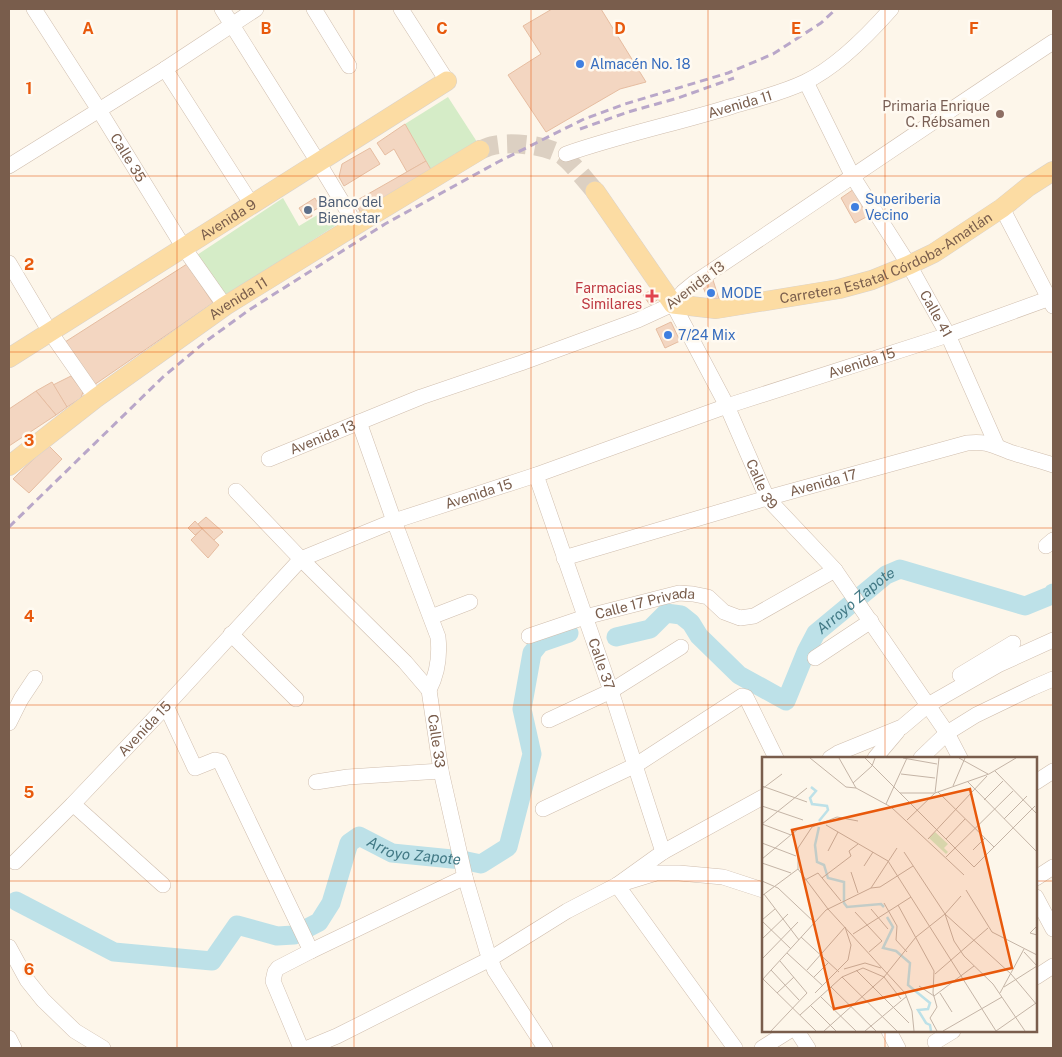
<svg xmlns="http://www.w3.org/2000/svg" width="1062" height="1057" font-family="'Public Sans',sans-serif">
<rect width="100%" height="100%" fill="#fdf6ea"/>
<!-- green -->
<g fill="#d5ecc7">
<polygon points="448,97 479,145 433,173 405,124"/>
<polygon points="283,198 299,226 329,208 338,224 225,296 197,255"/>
</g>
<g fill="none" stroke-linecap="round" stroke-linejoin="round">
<!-- river -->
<g stroke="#bde1e8" stroke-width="19">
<path id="s1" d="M616 637 650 629 666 613 681 615 691 623 699 636 739 675 786 701 806 652 816 633 886 575 900 569 1025 606 1052 595 1053 593"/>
<path id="s2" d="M16 901 114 952 212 961 237 925 277 936 294 935 319 922 331 903 349 843 359 836 392 853 462 860 481 864 508 847 532 754 522 709 532 653 540 643 569 633"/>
</g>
</g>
<!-- building -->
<g fill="#f3d6c1" stroke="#e6bda1">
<polygon points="552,9 601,9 646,82 620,89 546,132 508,75 541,54 523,26"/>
<polygon points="405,124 426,161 407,172 394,149 385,155 377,143"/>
<polygon points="370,148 380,164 344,186 339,177 342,164"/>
<polygon points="426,161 433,173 362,214 354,202"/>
<polygon points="854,189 870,215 855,223 841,198"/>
<polygon points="315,198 320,207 311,212 312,216 306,219 299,208"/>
<polygon points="187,264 213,303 94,385 65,342"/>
<polygon points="713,280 719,299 708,299 703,287"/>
<polygon points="654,288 660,298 650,305 643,295"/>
<polygon points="671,322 680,341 665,348 656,329"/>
<polygon points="71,376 83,392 81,398 67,407 53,385"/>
<polygon points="52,382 67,407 56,415 36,391"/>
<polygon points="36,391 56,415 9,446 9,409"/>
<polygon points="48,445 62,459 29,493 13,479"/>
<polygon points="206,517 223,532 214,540 198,524"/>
<polygon points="195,521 202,529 195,535 188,528"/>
<polygon points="202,529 219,545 208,558 191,540"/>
</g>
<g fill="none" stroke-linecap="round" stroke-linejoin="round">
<!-- major-tunnel -->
<path stroke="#dcd0c2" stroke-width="19" stroke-dasharray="19 9" stroke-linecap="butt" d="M480 150C484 149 487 147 491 146 509 141 549 145 563 156 573 164 586 181 595 191"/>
<defs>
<g id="minor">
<path id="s3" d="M34 9 99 110 184 248 225 306"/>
<polyline points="222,9 318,162 356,225"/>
<polyline points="314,9 349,66"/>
<polyline points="401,9 447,81"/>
<polyline points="165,69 252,205"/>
<path id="s4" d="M806 82 853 177 909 265 948 335 997 446"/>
<path id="s5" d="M566 154C621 135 678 123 733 106 757 99 782 93 805 82 837 67 868 35 891 9"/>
<polyline points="9,166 165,69 256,9"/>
<polyline points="1002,208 1053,306"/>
<polyline points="9,263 50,332 96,398"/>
<path id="s6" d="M673 304 727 406 767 498 835 570 947 733 960 758"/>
<path d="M359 422 394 521 438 637C440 656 438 673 429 690"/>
<path id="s7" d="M269 459 421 397 521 363 638 320 673 304 683 292 694 283C814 203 933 121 1053 42"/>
<path id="s8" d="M536 475 611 691 663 852"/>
<path id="s9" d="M236 491 301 559 405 662 429 690 441 771 465 877 487 951 495 971 545 1048"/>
<polyline points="1046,546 1053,540"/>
<path id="s10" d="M564 558 767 498 967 443C987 441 992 445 1010 452 1024 457 1039 460 1053 465"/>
<polyline points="431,617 470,602"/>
<polyline points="231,634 296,699"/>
<path id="s11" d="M529 636 585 617 679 593 693 594 708 597 724 612 740 618 754 616 835 570"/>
<polyline points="815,658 871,621"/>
<polyline points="960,675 1013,643"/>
<polyline points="166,706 195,768 215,760 220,761 311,951"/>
<polyline points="549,720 611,691 681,647"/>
<polyline points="9,723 21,699 35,678"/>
<polyline points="830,758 838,753 902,727 928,705 998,665 1053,640"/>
<polyline points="875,758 897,732"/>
<polyline points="921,758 947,733 976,715 1032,688 1053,679"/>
<polyline points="316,782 348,777 441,771"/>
<polyline points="1036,782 1053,771"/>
<polyline points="73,804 163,885"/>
<polyline points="543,809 636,765 742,696 746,697 776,758"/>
<path id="s12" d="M15 862 73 804 166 706 301 559 394 521 536 475 727 406 948 335 1053 297"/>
<polyline points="1036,878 1053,867"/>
<polyline points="1036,897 1053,929"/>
<polyline points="9,947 27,980 43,1000 75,1031 103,1048"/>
<polyline points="1036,977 1053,966"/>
<polyline points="797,1031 808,1048"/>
<polyline points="889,1031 898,1048"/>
<polyline points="9,1038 14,1048"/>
<polyline points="935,1042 953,1031"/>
<polyline points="301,1048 273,981 275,972 278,968 311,951 465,877"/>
<polyline points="308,1048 337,1036 490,959 567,911 617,885 663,852 763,797"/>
<polyline points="735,1048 617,885 656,873 679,873 723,877 763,890"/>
<polyline points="762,1048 789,1031"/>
</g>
<g id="major">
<path id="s13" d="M595 191 673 304 716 309 839 289 872 280 909 265 934 253 1002 208 1028 187 1053 171"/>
<path id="s14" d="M9 358 447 81"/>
<path id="s15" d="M9 466 96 398 225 306 356 225 480 150"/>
</g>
</defs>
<!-- minor casing -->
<use href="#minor" stroke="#d0beae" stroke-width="16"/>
<!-- major casing -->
<use href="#major" stroke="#d9d2cd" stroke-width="20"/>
<!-- minor -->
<use href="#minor" stroke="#fff" stroke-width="15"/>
<!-- major -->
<use href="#major" stroke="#fcdca3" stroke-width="19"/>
<!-- rail -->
<g stroke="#b9a7c9" stroke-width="3" stroke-dasharray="8 5" stroke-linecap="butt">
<polyline points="580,129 628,112 678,98 734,78"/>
<polyline points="9,527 163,377 205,342 249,310 298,279 385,224 498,162 584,119 625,104 728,73 773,54 821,23 836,9"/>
</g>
</g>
<!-- grid -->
<path fill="none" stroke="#e8590c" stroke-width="1" stroke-opacity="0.55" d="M177 9V1048M354 9V1048M531 9V1048M708 9V1048M885 9V758M9 176H1053M9 352H1053M9 528H1053M9 705H1053M9 881H763M1036 881H1053M885 1031V1048"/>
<!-- markers -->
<g fill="#3f7fe0" stroke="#fffaf1" stroke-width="2">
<circle cx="580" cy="64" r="5"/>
<circle cx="855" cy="207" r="5"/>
<circle cx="711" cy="293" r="5"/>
<circle cx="668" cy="335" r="5"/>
</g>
<circle fill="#8d6e63" stroke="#fffaf1" stroke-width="2" cx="1000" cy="114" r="5"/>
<circle fill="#5c6f8a" stroke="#fffaf1" stroke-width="2" cx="308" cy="210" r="5"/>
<path fill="#e0444e" stroke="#fffaf1" stroke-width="2" d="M649.5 288.5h5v5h5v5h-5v5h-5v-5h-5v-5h5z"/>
<g text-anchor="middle" stroke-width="5" stroke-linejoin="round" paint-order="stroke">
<!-- shop labels -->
<g font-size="14" fill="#366cbe" stroke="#fffaf1" text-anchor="start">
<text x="590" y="69">Almacén No. 18</text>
<text x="865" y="204">Superiberia<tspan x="865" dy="16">Vecino</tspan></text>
<text x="721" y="298">MODE</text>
<text x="678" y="340">7/24 Mix</text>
</g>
<!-- street labels -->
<g font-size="14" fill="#795d4c" stroke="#fffaf1">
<text dy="5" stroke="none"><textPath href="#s5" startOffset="181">Avenida 11</textPath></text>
<text dy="5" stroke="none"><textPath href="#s3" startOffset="176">Calle 35</textPath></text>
<text dy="5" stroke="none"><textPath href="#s14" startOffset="259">Avenida 9</textPath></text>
<text dy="5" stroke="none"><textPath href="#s13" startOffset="360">Carretera Estatal Córdoba-Amatlán</textPath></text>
<text transform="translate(695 285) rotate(-37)" y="5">Avenida 13</text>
<text dy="5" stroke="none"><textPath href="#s15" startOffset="284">Avenida 11</textPath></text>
<text dy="5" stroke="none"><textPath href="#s4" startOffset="266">Calle 41</textPath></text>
<text dy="5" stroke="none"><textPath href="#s12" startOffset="1011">Avenida 15</textPath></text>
<text dy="5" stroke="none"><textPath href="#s7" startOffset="58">Avenida 13</textPath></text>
<text dy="5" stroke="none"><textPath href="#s10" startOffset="270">Avenida 17</textPath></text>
<text dy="5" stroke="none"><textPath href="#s6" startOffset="201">Calle 39</textPath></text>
<text dy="5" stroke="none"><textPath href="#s12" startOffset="606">Avenida 15</textPath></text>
<text dy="5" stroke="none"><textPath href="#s11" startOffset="121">Calle 17 Privada</textPath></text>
<text dy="5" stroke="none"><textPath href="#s8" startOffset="200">Calle 37</textPath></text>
<text dy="5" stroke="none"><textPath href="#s12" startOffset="186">Avenida 15</textPath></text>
<text dy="5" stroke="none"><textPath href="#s9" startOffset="329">Calle 33</textPath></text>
</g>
<!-- education labels -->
<g font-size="14" fill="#785e54" stroke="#fffaf1" text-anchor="end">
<text x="990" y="111">Primaria Enrique<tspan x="990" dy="16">C. Rébsamen</tspan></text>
</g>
<!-- service labels -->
<g font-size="14" fill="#4e5e75" stroke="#fffaf1" text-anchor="start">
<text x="318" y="207">Banco del<tspan x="318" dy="16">Bienestar</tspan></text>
</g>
<!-- health labels -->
<g font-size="14" fill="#be3a42" stroke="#fffaf1" text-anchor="end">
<text x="642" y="293">Farmacias<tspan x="642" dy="16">Similares</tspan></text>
</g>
<!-- water labels -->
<g font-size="15" font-style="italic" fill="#427985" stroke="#fffaf1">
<text dy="5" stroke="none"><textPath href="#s1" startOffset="336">Arroyo Zapote</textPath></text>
<text dy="5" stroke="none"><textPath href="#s2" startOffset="495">Arroyo Zapote</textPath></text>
</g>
</g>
<!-- overview -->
<g transform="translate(762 757)">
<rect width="275" height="275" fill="#fdf6ea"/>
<path d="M173 75 186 87 182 91 186 95 184 97 167 81Z" fill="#d5ecc7"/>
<path fill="none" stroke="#bde1e8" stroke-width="2.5" d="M49 30 54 34 48 41 50 47 65 49 66 53 57 64M57 70 53 88 55 105 62 108 66 121 82 125V146L85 150 119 147 122 150M125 160 131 170 121 191 134 194 148 206 146 228 168 246 166 252 156 253 164 266 168 268 169 274"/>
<path fill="none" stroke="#c4b4a6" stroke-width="1" d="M48 1 84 30 94 31M77 1 94 31 129 50 202 118M103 1 212 110M141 1 175 7M197 1 226 17M233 14 275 57M139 17 173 21M205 24 275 95M91 26 110 9 113 1M0 29 45 45M191 29 203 1M0 32 20 17M176 35 232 90M138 36H172M173 36 177 1M222 43 241 24M124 47 145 1M0 49 41 63M242 62 265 39M145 63 173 36 227 17 254 1M96 64 75 60 50 70 36 91V112L66 152 143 236 150 254 152 274M0 67 45 31M0 67 29 78M64 68 126 104 234 274M166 82 225 19M184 82 203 62M0 86 34 99M211 93 223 81M66 94 76 75M142 95 183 157 249 217 275 248M184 100 251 34M0 102 36 72M0 106 29 116M102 109 111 95M212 110 273 49M89 115 96 136M60 121 89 99 87 94 96 87M43 123 56 116 79 144M0 124 16 131 52 165M109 131 118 130 151 109M204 133 230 175 275 198M2 137 37 183M1 138 36 112M199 139 183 157 192 184 202 199 231 227 263 274M122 146 135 169 134 183 145 195M136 148 172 214 171 236 175 250 168 261 175 274M109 152 126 172M93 155 120 184 107 195M0 163 13 152M0 164 29 192M275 169 268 176 275 178M91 177 149 140M39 180 77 215M0 182 26 157M262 195 275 209M25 196 61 229M1 201 36 165M82 212 103 206 119 211M9 213 37 243M45 213 83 170 89 188 86 203 53 236M94 213 147 266M173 217 226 171M52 220 66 206M80 220 135 274M1 222 54 274M0 223 64 153 109 131 135 91M157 229 172 239 212 209M69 230 114 274M242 230 275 209M15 236 32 220M178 236 190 255M238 236 262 192M59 240 94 274M49 249 74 274M38 258 80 220 101 211 122 220 139 242M9 274 45 236 18 204M62 274 122 220 154 180 183 157M103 274 145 239M181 274 240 240M234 274 274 246"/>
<path fill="#e8590c" fill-opacity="0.15" stroke="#e8590c" stroke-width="2.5" d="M208 32 250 211 72 252 30 73Z"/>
<rect width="275" height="275" fill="none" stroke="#795d4c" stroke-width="2.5"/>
</g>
<g font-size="16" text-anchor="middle" font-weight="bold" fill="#e8590c" stroke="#fffaf1" stroke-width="5" stroke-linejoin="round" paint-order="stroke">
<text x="88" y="34">A</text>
<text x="266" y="34">B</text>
<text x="442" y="34">C</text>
<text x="620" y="34">D</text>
<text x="796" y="34">E</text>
<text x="974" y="34">F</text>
<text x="29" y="94">1</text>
<text x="29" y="270">2</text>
<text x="29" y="446">3</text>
<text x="29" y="622">4</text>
<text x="29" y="798">5</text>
<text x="29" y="975">6</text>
</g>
<!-- border -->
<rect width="1062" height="1057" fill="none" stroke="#795d4c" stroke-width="20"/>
</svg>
